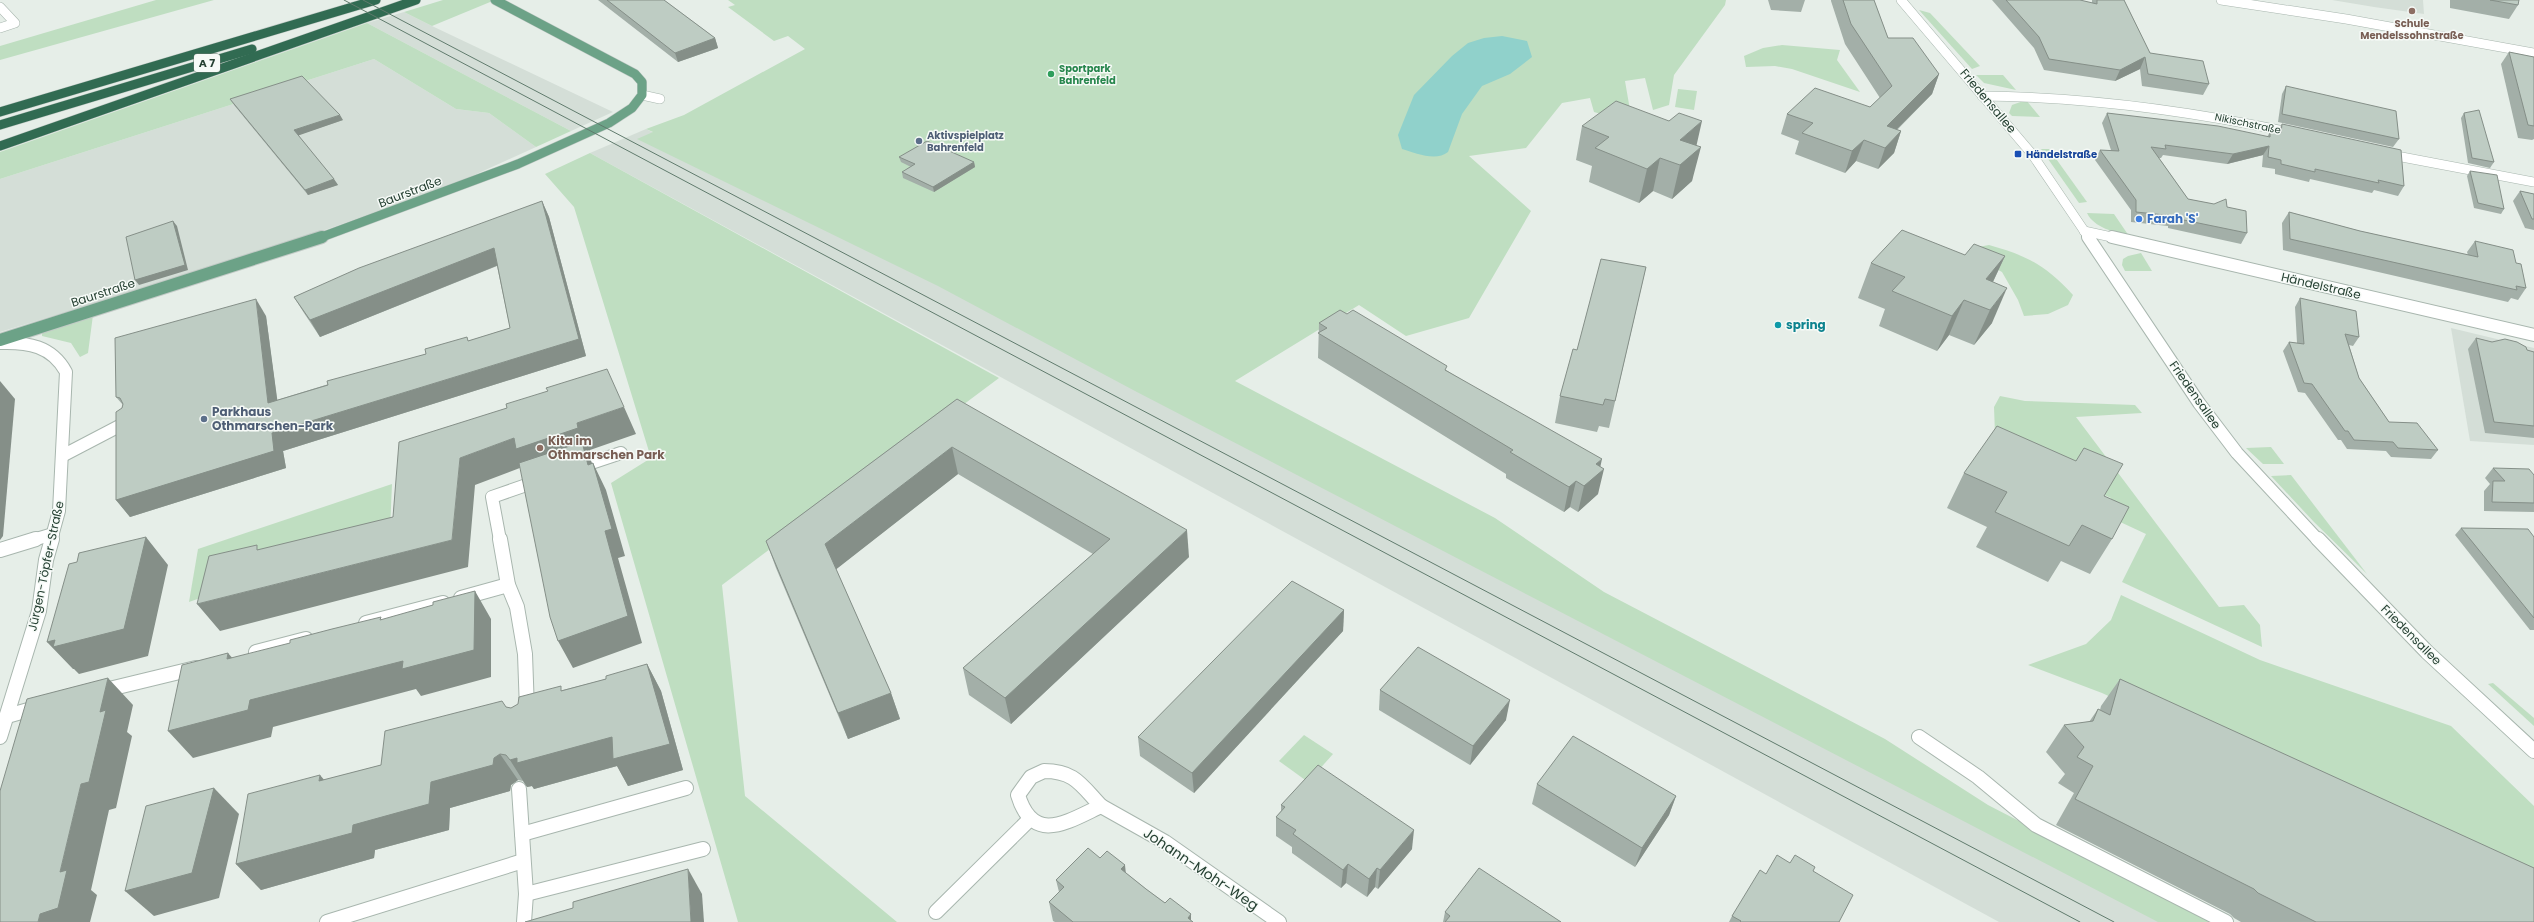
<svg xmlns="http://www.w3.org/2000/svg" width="2534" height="922" font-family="Poppins,sans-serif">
<rect width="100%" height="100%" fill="#e6eee8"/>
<!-- built -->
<g fill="#d4ded7">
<polygon points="2332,0 2423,0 2424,14 2374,7"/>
<polygon points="404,12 432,26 613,112 571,131 367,23"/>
<polygon points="374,59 456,109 489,113 536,147 459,182 272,249 0,332 0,179"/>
<polygon points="646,129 1196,404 2207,922 1999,922 590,153"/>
<polygon points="2451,328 2534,348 2534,445 2470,441"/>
</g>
<!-- green -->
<g fill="#bfdec1">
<polygon points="156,0 214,0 0,60 0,46"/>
<polygon points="443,0 495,0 432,26 404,12"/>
<polygon points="728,0 1726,0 1725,5 1674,75 1669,105 1653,110 1645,78 1625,81 1630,110 1628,122 1594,112 1590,98 1562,103 1526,148 1469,156 1531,211 1469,318 1406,336 1359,305 1235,381 1495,518 1604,592 1885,739 1988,805 2214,922 2158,922 1135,391 938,286 637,139 653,132 646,129 684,115 805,49 788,36 774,41 728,7 735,5"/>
<polygon points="1919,10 1930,13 1980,66 1972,69"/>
<polygon points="367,23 571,131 536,147 489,113 456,109 374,59 0,179 0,152"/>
<polygon points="1782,45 1840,50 1837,60 1860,92 1792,69 1775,66 1746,67 1744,56 1763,48"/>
<polygon points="1976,75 2003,75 2016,90 1984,83"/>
<polygon points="1678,89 1697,91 1694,110 1675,107"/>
<polygon points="2026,100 2040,117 2012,116 2009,113 2012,105"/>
<polygon points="2041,149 2049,149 2087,202 2079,203"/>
<polygon points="590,153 999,378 722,585 745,796 897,922 738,922 611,483 651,458 574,207 545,174"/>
<path d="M2087 213 2114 214 2129 236C2115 232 2094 228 2087 213Z"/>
<path d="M1989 245C2028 256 2045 265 2073 295L2068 305 2048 314 2024 316 2018 300 2002 272 1989 265 1978 247Z"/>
<polygon points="2141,253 2152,271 2125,271 2122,265 2123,259 2128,256"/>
<polygon points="93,315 88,353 80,357 71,343 42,336 42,332"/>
<polygon points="2000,396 2025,401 2135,405 2142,413 2076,417 2219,607 2244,605 2260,625 2262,647 2122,582 2146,534 2103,514 2111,498 2063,477 1995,434 1994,407"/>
<polygon points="2271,447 2284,464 2263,464 2246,448"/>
<polygon points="2291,475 2367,574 2314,522 2271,476"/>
<polygon points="392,484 390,531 189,602 198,549"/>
<polygon points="2121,595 2260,660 2451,726 2534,806 2534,892 2102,693 2028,665 2086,644 2111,620"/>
<polygon points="2493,683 2534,718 2534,726 2488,684"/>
<polygon points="1304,735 1333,754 1308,782 1279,761"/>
</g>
<!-- water -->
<path fill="#90d1cb" d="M1502 36 1527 41 1532 57 1510 74 1482 86 1462 114 1448 152C1436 162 1415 153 1402 149L1398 135 1414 95 1452 56 1468 43 1484 38Z"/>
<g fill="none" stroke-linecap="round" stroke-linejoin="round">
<defs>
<g id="minor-far2">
<polyline points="1901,0 2032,154 2089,238"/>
<polyline points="2221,0 2346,19 2534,53"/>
<polyline points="0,7 15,23 0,28"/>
<polyline points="642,95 660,99"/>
<path d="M1982 96C2088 97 2191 111 2294 133"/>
<polyline points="2386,154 2534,182"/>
<polyline points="2084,231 2116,238"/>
</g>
<g id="minor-far1">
<polyline points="2088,237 2199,403 2237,453 2318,540"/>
<polyline points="2112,237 2534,335"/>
<path d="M0 343C28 342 52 346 66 372L59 511 51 540"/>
<polyline points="62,456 129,421"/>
<polyline points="576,468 621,453"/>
<polyline points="33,540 53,534"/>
<polyline points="500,540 492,497 538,481"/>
</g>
<g id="minor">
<polyline points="500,539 508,585 517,607 525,654 527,710"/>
<polyline points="2318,539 2427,652 2534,751"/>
<polyline points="0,550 36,539"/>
<polyline points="461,598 508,585"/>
<polyline points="366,623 443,603"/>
<polyline points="256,652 306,639"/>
<polyline points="101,691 196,668"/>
<polyline points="7,716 39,707"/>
<polyline points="0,737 39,611 46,560 52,539"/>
<polyline points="1919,737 1978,777 2036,825 2226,922"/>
<path d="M1044 771C1075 771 1081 785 1101 806 1067 822 1033 845 1018 795L1031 777Z"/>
<polyline points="519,789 526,894 524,922"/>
<polyline points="1101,806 1165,842 1279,922"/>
<polyline points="522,834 686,788"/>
<polyline points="526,894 703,849"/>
<polyline points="936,912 1029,820"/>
<polyline points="327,922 523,861"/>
</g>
<polyline id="major-far1" points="319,238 518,164 609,123 632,108 642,95 642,82 635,74 495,0"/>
<polyline id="major" points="0,340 322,237"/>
<g id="highway">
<polyline points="0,112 376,0"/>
<polyline points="0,125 252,49"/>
<polyline points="0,146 416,0"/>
</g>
</defs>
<!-- minor-far2 casing -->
<use href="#minor-far2" stroke="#a8b6ae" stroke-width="10"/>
<!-- minor-far1 casing -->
<use href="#minor-far1" stroke="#a8b6ae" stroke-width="14"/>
<!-- minor casing -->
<use href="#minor" stroke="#a8b6ae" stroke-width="16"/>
<!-- major-far1 casing -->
<use href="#major-far1" stroke="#c2cac6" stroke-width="10"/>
<!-- major casing -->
<use href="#major" stroke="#c2cac6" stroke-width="14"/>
<!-- highway casing -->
<use href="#highway" stroke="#c2cac6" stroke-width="10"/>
<!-- minor-far2 -->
<use href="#minor-far2" stroke="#fff" stroke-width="9"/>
<!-- minor-far1 -->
<use href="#minor-far1" stroke="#fff" stroke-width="12"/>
<!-- minor -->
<use href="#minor" stroke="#fff" stroke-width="14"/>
<!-- major-far1 -->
<use href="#major-far1" stroke="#6ca287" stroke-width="9"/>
<!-- major -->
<use href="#major" stroke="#6ca287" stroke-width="12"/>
<!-- highway -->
<use href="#highway" stroke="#316b52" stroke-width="9"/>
<!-- tram -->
<g stroke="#607b6d" stroke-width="1">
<polyline points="344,0 2080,922"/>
<polyline points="363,0 2114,922"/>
</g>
</g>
<!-- wall -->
<g fill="#a3afa8">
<polygon points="598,0 664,0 715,38 718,48 678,62"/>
<polygon points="1768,0 1805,0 1801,12 1771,10"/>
<polygon points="1831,0 1874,0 1888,38 1939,74 1932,94 1897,130 1901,131 1894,153 1878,169 1856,161 1845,173 1795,154 1799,141 1781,134 1787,114 1870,107 1880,98 1845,44 1831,1"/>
<polygon points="1992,0 2080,0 2092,3 2092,0 2124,0 2150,53 2209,84 2203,95 2142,86 2140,69 2115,81 2044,70 2034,48"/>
<polygon points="2450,0 2519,0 2518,5 2509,19 2450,8"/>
<polygon points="2509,52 2534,57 2534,139 2532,140 2518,138 2501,64"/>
<polygon points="2286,86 2399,139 2393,147 2278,122 2282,94"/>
<polygon points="230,99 343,120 298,135 338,185 308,195 234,105"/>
<polygon points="2107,113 2267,137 2270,132 2277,133 2282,124 2404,186 2398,196 2374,190 2372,193 2310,179 2309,182 2275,174 2275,169 2262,167 2263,155 2227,164 2163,155 2161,158 2159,158 2188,199 2227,207 2247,233 2241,244 2168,228 2168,226 2131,222 2131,210 2095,160 2100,150 2111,150 2102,123"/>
<polygon points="2464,113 2494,162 2490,168 2468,163 2461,118"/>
<polygon points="1582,126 1696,146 1692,181 1672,199 1653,191 1639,203 1589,182 1592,166 1576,160"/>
<polygon points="899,157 974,162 975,167 934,192 903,178 902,172 911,167 901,162"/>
<polygon points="2470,171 2504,209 2501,214 2474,208 2467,176"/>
<polygon points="2520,191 2534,194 2534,230 2525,228 2513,201"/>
<polygon points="542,201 549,217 586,356 283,451 286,468 130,517 116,500 122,408 123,405 116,397 266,316 277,400 510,328 497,266 320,337 304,313 294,297"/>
<polygon points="2289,212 2360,231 2468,255 2467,252 2475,241 2516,263 2526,288 2518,300 2511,298 2508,302 2283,250 2282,223"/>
<polygon points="1965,255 2005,256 1993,282 1992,323 1974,345 1949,335 1937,351 1879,326 1885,309 1858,298 1871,263"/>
<polygon points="1646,267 1609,428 1599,426 1597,432 1555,423 1560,396 1577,350"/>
<polygon points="2300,298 2359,337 2353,346 2349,345 2359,378 2389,422 2438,450 2431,459 2391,457 2386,451 2347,449 2341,440 2338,440 2305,393 2298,392 2283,351 2289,342 2297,343 2295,307"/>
<polygon points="1319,323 1446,370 1600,467 1598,494 1578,512 1570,507 1564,512 1506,478 1506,474 1318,358"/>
<polygon points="2476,338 2534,352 2534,438 2485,433 2468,349"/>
<polygon points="957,399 1189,557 1011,724 969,695 963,668 1093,554 958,474 836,569 891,693 900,719 848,739 776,568 766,541"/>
<polygon points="2493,468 2534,475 2534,512 2484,511 2484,491 2490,484 2485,478"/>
<polygon points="1964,473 2104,496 2112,539 2090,574 2061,561 2048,582 1976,547 1987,527 1947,508"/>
<polygon points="2461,528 2534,537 2534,630 2530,630 2455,535"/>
<polygon points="1344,610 1343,631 1194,793 1140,756 1138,737"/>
<polygon points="647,664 661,691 683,770 628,786 617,766 534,789 532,786 527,787 523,781 518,780 511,785 510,791 450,808 449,830 375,850 374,858 261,890 236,864 324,780 381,765 506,707 511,708 563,690 606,679"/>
<polygon points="2120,679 2534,922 2241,922 2234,918 2230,914 2056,825 2074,793 2058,783 2065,774 2046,752 2064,725 2089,722 2098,709 2100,710 2101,706"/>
<polygon points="1380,690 1506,720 1470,765 1379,710"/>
<polygon points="1537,784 1676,796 1669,815 1635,867 1532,804"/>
<polygon points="1281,805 1412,849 1378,889 1375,887 1367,897 1346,883 1341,888 1292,853 1292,847 1276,836 1276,817 1281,811"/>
<polygon points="1100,858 1126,873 1146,889 1165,903 1191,914 1191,921 1193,922 1055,922 1053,921 1049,902 1059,892 1056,880"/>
<polygon points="1790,863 1813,871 1839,922 1729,922 1732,916 1766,874"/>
<polygon points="1445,912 1561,922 1443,922"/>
</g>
<!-- shaded-wall -->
<g fill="#858f88">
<polygon points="715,38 718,48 678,62 675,53"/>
<polygon points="2145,57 2140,69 2115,81 2120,70"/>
<polygon points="1939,74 1932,94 1880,146 1887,126"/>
<polygon points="340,115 343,120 297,136 294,130"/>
<polygon points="1702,121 1695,152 1701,147 1692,181 1672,199 1680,165 1680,140"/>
<polygon points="1901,131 1894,153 1878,169 1885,148"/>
<polygon points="1864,140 1856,161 1845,173 1852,151"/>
<polygon points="2269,146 2263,155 2227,164 2233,154"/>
<polygon points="1660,158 1653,191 1639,203 1647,169"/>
<polygon points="974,162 975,167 934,192 933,187"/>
<polygon points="334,179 338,185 308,195 305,190"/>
<polygon points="542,201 549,217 586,356 283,451 286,468 130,517 116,500 272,433 579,339"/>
<polygon points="173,221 177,226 188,270 139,285 135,280"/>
<polygon points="494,248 501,264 320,337 310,320"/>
<polygon points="2005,256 1989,290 1986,279"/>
<polygon points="2007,288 1992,323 1974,345 1990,310"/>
<polygon points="256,299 266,316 280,420 268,403"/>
<polygon points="1964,300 1949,335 1937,351 1952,316"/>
<polygon points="0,381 15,399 3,536 0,540"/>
<polygon points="624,407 636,434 590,450 591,456 589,456 595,470 525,466 475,485 468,567 220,631 197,604 452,540 460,458 514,438 577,423"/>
<polygon points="952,447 958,474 834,571 825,544"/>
<polygon points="1602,459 1599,473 1604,469 1598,494 1578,512 1584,486 1596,464"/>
<polygon points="593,463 606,490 625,556 618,558 642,643 573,668 558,641 605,531"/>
<polygon points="1576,481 1570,507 1564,512 1569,487"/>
<polygon points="1187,530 1189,557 1011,724 1005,698"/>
<polygon points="146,537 168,565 148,656 79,674 74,669 73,669 47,642"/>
<polygon points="475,591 491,619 491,677 421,696 416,689 273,727 271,737 193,758 168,731"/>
<polygon points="1344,610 1343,631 1194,793 1192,773"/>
<polygon points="228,653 251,680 227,659"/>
<polygon points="647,664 661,691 683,770 628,786 617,766 534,789 532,786 527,787 510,760 517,758"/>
<polygon points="108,678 133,705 127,732 132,736 116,808 109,810 91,890 97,895 90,922 38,922 40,914 60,872 81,784"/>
<polygon points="891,693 900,719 848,739 838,713"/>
<polygon points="1510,700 1506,720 1470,765 1473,746"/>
<polygon points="500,754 518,780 511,785 510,791 450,808 449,830 375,850 374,858 261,890 236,864 431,782 494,758"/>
<polygon points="320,775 342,801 319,781"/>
<polygon points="214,788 239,814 219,898 154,916 125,891"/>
<polygon points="1676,796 1669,815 1635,867 1642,848"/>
<polygon points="1414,830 1412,849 1378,889 1380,870"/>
<polygon points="1348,864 1346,883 1341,888 1343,870"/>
<polygon points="1125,865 1127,884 1121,869"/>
<polygon points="1377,868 1375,887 1367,897 1369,879"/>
<polygon points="688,869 702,894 704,922 691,922"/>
<polygon points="1191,914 1191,922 1188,918"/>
</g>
<!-- building -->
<g fill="#beccc3" stroke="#858f88">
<polygon points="607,0 664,0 715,38 675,53"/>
<polygon points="1843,0 1874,0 1888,38 1913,38 1939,74 1887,126 1901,131 1885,148 1864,140 1852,151 1802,133 1813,123 1787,114 1815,88 1870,107 1892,86 1851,24"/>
<polygon points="2006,0 2080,0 2097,4 2097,0 2124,0 2150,53 2203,61 2209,84 2148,74 2145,57 2120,70 2049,59 2039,37"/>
<polygon points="2490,0 2519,0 2518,5"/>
<polygon points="2509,52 2534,57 2534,126 2528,125"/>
<polygon points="302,76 340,115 294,130 334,179 305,190 230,99"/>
<polygon points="2286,86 2396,111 2399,139 2282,114"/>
<polygon points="1616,101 1669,121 1679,113 1702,121 1680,140 1701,147 1680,165 1660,158 1647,169 1595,148 1609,137 1582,126"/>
<polygon points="2479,110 2494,162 2472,158 2464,113"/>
<polygon points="2107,113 2218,126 2270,137 2270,132 2281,133 2282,124 2401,150 2404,186 2378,180 2379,183 2315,169 2315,172 2281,164 2281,160 2268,157 2269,146 2233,154 2165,145 2166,149 2151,147 2188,199 2214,204 2226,199 2227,207 2246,211 2247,233 2174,218 2174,216 2136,212 2136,200 2100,150 2119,151"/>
<polygon points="927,141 974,162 933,187 902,172 915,164 899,157"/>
<polygon points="2470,171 2497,175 2504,209 2478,203"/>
<polygon points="2520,191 2534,194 2534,219 2532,219"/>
<polygon points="542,201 579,339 272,433 274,451 116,500 116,412 122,408 123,404 120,398 116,397 115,338 256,299 268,403 328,385 327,381 426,354 425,349 467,337 468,341 510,328 494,248 310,320 294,297 359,268"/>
<polygon points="2289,212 2360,231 2478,257 2475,241 2513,250 2516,263 2521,264 2526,288 2516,286 2517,290 2290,239"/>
<polygon points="173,221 185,265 135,280 126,237"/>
<polygon points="1902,230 1965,255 1974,244 2005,256 1986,279 2007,288 1990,310 1964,300 1952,316 1892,291 1905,277 1871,263"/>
<polygon points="1601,259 1646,267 1615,401 1605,399 1603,405 1560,396 1573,349 1577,350"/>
<polygon points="2300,298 2356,311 2359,337 2345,334 2359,378 2389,422 2417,423 2438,450 2398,448 2393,442 2354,440 2348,431 2345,431 2312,384 2304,383 2289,342 2304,344"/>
<polygon points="1340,310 1347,314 1353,310 1447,366 1445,370 1602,459 1596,464 1604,469 1584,486 1576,481 1569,487 1510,452 1513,450 1318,333 1327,328 1319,323"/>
<polygon points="2476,338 2492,342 2505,339 2517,342 2526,347 2527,350 2534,352 2534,426 2494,422"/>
<polygon points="607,369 624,407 577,423 578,428 516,449 514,438 460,458 452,540 197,604 209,556 257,545 257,550 393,517 399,442 507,408 506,404 548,391 546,388"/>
<polygon points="957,399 1187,530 1005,698 963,668 1110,539 952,447 825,544 891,693 838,713 766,541"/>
<polygon points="1997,426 2076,461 2084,448 2123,464 2104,496 2129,507 2112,539 2082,525 2069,546 1995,512 2007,492 1964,473"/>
<polygon points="582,442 588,465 593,463 612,529 605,531 628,616 558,641 550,617 519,463"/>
<polygon points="2493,468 2529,469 2534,475 2534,503 2492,502 2493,481 2505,481"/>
<polygon points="2461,528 2528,529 2534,537 2534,618"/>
<polygon points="146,537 124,629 53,647 55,640 47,642 69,564 77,562 79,553"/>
<polygon points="1292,581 1344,610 1192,773 1138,737"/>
<polygon points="475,591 474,650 402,669 403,661 250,700 248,710 168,731 182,665 228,653 227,659 290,643 290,640 332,629 381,617 380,620 433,605 433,602"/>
<polygon points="1418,647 1510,700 1473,746 1380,690"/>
<polygon points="647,664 670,744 613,759 612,737 517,763 517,758 510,760 506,755 500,754 494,758 493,765 431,782 429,804 353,825 352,833 236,864 248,794 320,775 319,781 381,765 385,731 502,701 506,707 511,708 518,704 519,697 561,686 561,691 606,679 606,676"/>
<polygon points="108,678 100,712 106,710 89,782 81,784 60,872 67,870 58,908 40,914 38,922 0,922 0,791 27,699"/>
<polygon points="2120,679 2534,868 2534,922 2316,922 2258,893 2254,889 2075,799 2093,766 2077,757 2084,747 2064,725 2093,721 2098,709 2110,715"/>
<polygon points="1573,736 1676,796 1642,848 1537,784"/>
<polygon points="1318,765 1414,830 1380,870 1377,868 1369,879 1348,864 1343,870 1293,834 1296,830 1276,817 1285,807 1281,805"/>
<polygon points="214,788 192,873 125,891 146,806"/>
<polygon points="1088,848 1100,858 1107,851 1125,865 1121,869 1146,889 1165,903 1170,898 1191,914 1188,918 1193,922 1073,922 1049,902 1064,887 1056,880"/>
<polygon points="1777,855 1790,863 1795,855 1815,867 1813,871 1853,895 1839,922 1740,922 1741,921 1732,916 1760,870 1766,874"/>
<polygon points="1479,868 1561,922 1445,922 1450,916 1445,912"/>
<polygon points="688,869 691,922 525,922 573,908 573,902"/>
</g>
<!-- markers -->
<g fill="#8d6e63" stroke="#f6faf7" stroke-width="1.5">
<circle cx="2412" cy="11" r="4"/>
<circle cx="540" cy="448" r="4"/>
</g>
<circle fill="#2e9e5b" stroke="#f6faf7" stroke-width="1.5" cx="1051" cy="74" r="4"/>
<g fill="#5c6f8a" stroke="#f6faf7" stroke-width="1.5">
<circle cx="919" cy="141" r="4"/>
<circle cx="204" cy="419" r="4"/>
</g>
<rect fill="#1a4fb4" stroke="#f6faf7" stroke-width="1.5" x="2014" y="150" width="8" height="8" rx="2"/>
<circle fill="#3f7fe0" stroke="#f6faf7" stroke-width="1.5" cx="2139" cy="219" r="4"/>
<circle fill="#0f9aa8" stroke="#f6faf7" stroke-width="1.5" cx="1778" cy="325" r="4"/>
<g text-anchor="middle" stroke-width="3" stroke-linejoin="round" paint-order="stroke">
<!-- far-education labels -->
<g font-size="10" font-weight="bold" fill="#785e54" stroke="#f6faf7">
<text x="2412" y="27">Schule<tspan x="2412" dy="12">Mendelssohnstraße</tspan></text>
</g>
<!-- far-leisure labels -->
<g font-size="10" font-weight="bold" fill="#27864d" stroke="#f6faf7" text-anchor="start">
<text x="1059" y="72">Sportpark<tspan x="1059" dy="12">Bahrenfeld</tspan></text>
</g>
<!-- far-street labels -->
<g font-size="10" fill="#254032" stroke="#f6faf7">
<text transform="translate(2248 123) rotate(12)" y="4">Nikischstraße</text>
</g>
<!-- far-service labels -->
<g font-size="10" font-weight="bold" fill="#4e5e75" stroke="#f6faf7" text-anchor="start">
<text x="927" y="139">Aktivspielplatz<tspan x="927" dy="12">Bahrenfeld</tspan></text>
</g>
<!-- far-transit labels -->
<g font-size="10" font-weight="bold" fill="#164399" stroke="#f6faf7" text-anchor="start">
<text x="2026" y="158">Händelstraße</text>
</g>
<!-- shield labels -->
<rect fill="#f6faf7" stroke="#64786d" stroke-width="1" x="194" y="54" width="26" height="18" rx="3"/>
<g font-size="11" font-weight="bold" fill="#254032">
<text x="207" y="67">A 7</text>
</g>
<!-- street labels -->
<g font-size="12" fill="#254032" stroke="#f6faf7">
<text transform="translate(1988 101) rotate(50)" y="4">Friedensallee</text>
<text transform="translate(410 192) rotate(-21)" y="4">Baurstraße</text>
<text transform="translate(2321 286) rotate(13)" y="4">Händelstraße</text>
<text transform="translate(103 293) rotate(-18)" y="4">Baurstraße</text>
<text transform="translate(2195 395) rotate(55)" y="4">Friedensallee</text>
<text transform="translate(46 566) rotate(-78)" y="4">Jürgen-Töpfer-Straße</text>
<text transform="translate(2411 635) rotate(45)" y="4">Friedensallee</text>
</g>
<!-- shop labels -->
<g font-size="12" font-weight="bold" fill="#366cbe" stroke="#f6faf7" text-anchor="start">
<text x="2147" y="223">Farah 'S'</text>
</g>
<!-- culture labels -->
<g font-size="12" font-weight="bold" fill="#0d838f" stroke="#f6faf7" text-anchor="start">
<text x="1786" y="329">spring</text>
</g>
<!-- service labels -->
<g font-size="12" font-weight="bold" fill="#4e5e75" stroke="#f6faf7" text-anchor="start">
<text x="212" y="416">Parkhaus<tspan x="212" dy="14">Othmarschen-Park</tspan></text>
</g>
<!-- education labels -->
<g font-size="12" font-weight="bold" fill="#785e54" stroke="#f6faf7" text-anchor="start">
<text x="548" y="445">Kita im<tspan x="548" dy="14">Othmarschen Park</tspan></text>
</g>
<!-- near-street labels -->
<g font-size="14" fill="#254032" stroke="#f6faf7">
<text transform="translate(1201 869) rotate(34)" y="5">Johann-Mohr-Weg</text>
</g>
</g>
</svg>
